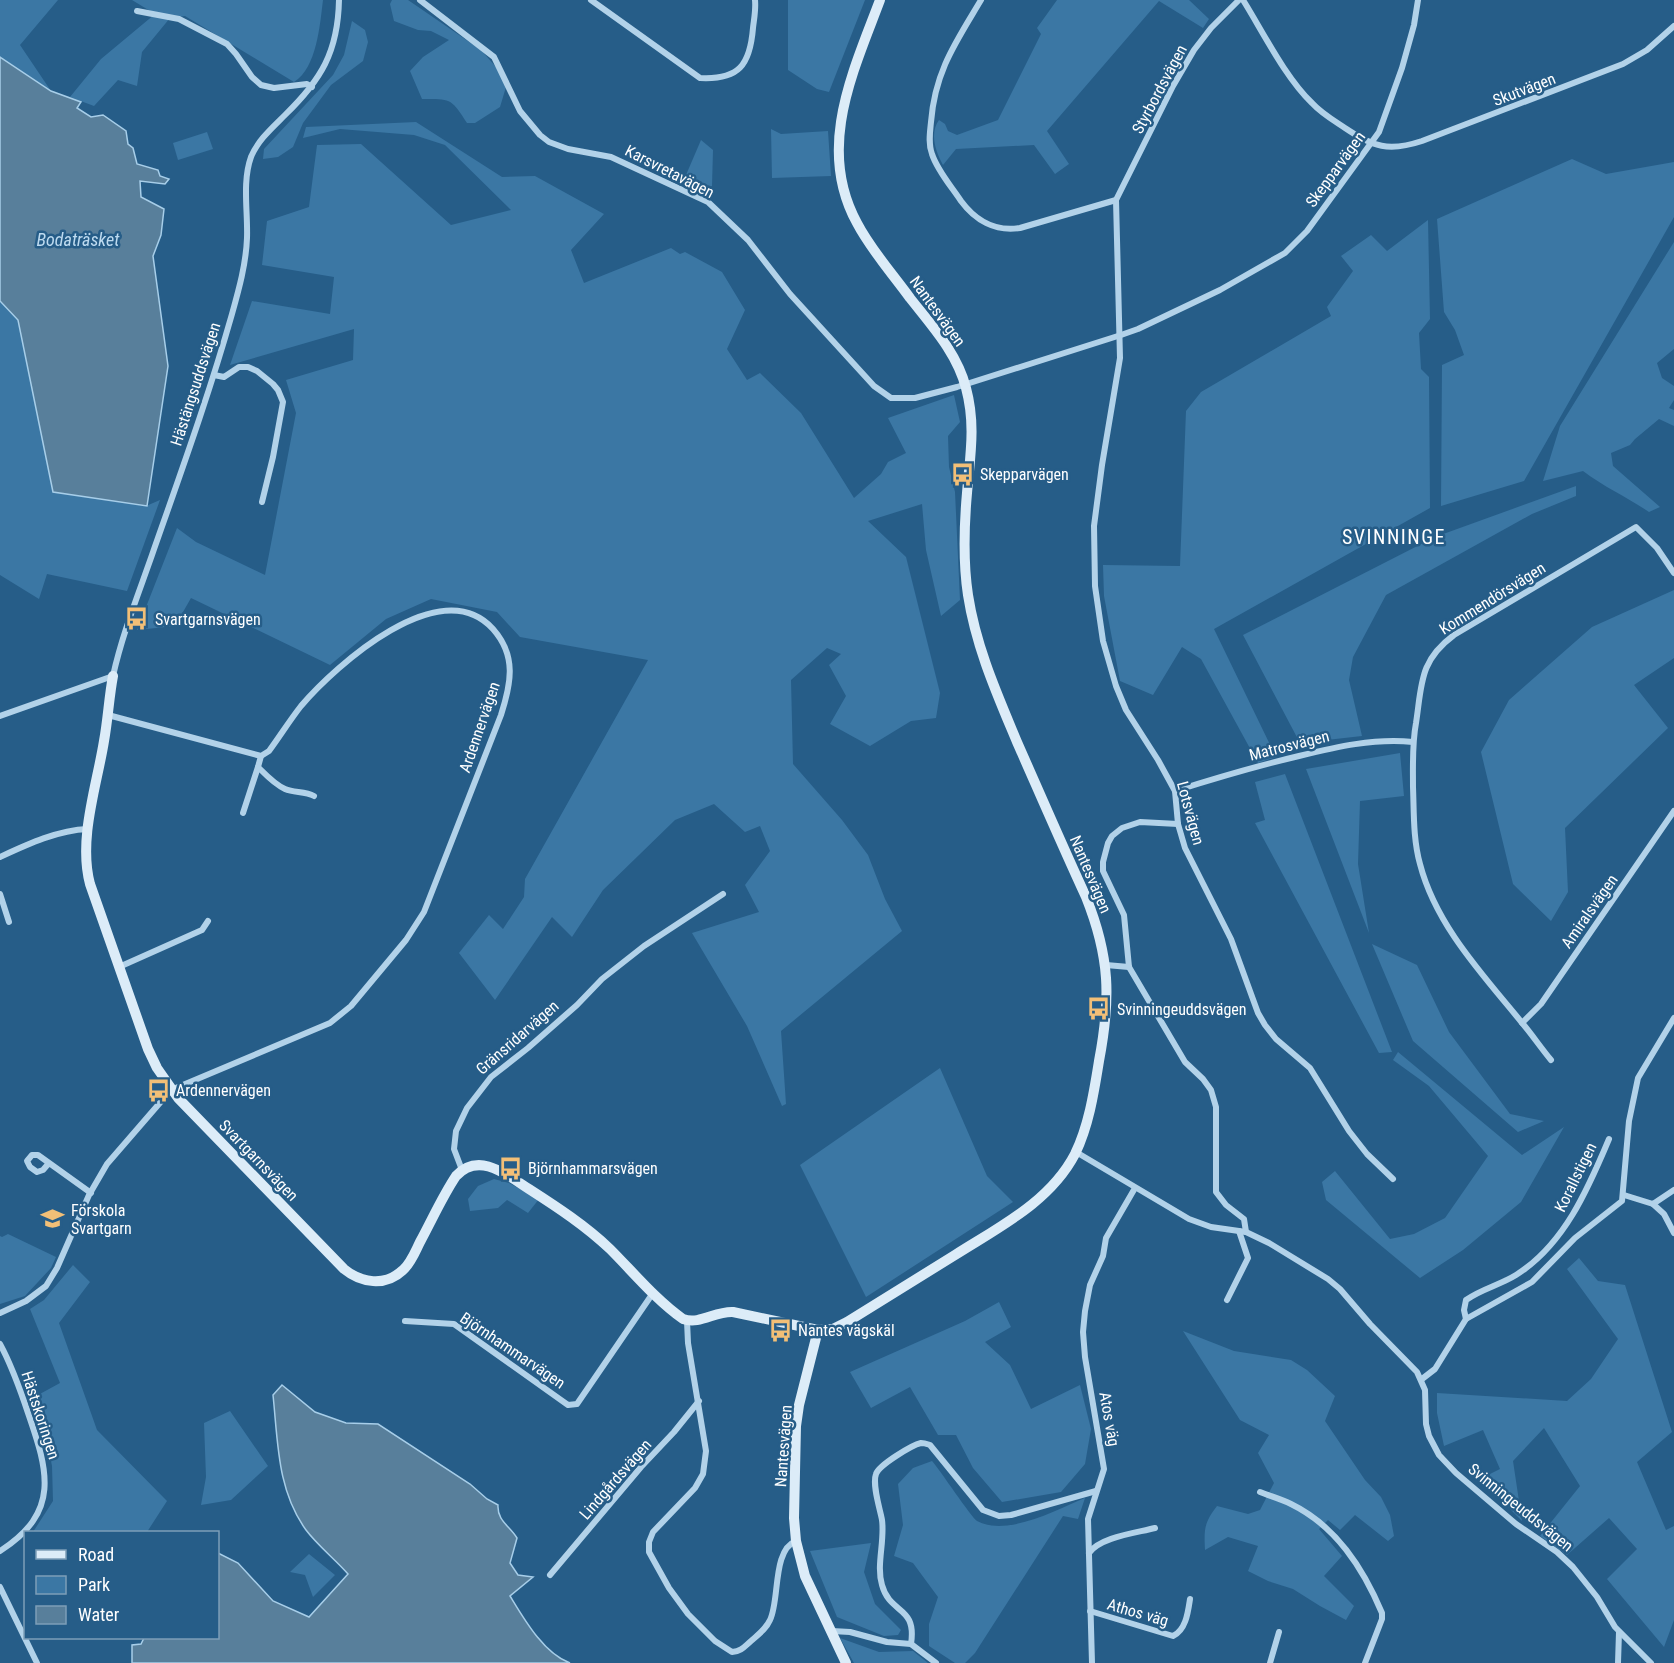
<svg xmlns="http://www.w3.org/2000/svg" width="1674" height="1663" font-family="'Roboto Condensed',sans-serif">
<rect width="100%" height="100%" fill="#265d88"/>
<!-- green -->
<g fill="#3b77a4">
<polygon points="0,0 58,0 20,45 51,91 0,57"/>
<path d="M132 0H323C320 24 317 68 294 82L185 16 170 18 142 52 137 86 118 80 94 106 70 97 101 59 155 14Z"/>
<path d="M392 0H408L481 50 496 67 506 87 500 107 475 123H467C451 98 451 99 422 99L410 71 423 57 449 40 431 31 418 30 394 21 390 4Z"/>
<polygon points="788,0 865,0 829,92 817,89 788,70"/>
<path d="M1057 0H1189L1209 19 1203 28 1159 1 1047 131 1069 164 1055 174 1034 145 956 149 943 165C936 152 929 134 939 120L945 124 948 131 957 135 998 120 1041 34 1037 28Z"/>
<polygon points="352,21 365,30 368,42 363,61 331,85 303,123 293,147 278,157 263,159 264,149 333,75 344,55"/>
<polygon points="416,122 502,177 535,176 604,214 571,250 584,283 671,248 680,254 685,252 722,272 745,310 727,349 747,380 760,373 801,413 854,498 881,474 888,462 906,453 888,418 954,395 960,422 948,436 949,467 955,492 960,600 941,616 926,550 922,504 868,521 906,557 940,693 936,718 911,721 870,746 830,724 846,696 829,665 841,654 827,648 791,680 793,764 842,820 868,855 885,899 902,931 781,1031 786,1104 782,1106 747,1026 692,933 759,912 745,885 770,851 760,826 745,832 714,804 675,820 603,890 572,937 552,917 495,1000 459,953 489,915 503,929 524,897 525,879 648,660 520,637 497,612 431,599 386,619 330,665 191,598 175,626 137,630 177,528 196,542 265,575 296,413 286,380 353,360 354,329 230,365 252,301 330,314 334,277 262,265 267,221 309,207 317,145 361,144 451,225 511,210 445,145 414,135 340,129 303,138 306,127"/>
<polygon points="771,129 781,134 828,131 831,176 772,178"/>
<polygon points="207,132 213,149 178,160 173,143"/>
<polygon points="701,140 713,150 712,186 701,191 683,182"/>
<polygon points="1572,159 1606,174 1674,162 1674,217 1524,481 1441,506 1442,365 1464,355 1455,330 1444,312 1437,219"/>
<polygon points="1428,220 1430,319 1419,333 1421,369 1429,377 1430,508 1214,629 1276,757 1258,763 1201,659 1182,647 1153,695 1120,681 1104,596 1103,565 1180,566 1186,411 1201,392 1331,316 1327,307 1353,271 1341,256 1371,235 1387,251"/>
<path d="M1674 242V349L1657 363 1662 378 1674 386V400L1669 408 1674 410V426L1659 419 1635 439 1630 445 1611 453 1613 466 1660 507 1649 512C1627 497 1604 487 1583 471L1543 481 1560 426Z"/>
<polygon points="0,301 18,320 53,492 146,506 160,500 127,591 47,574 39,599 0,575"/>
<polygon points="1576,486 1576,496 1532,514 1386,595 1353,657 1349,680 1362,736 1300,743 1243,635 1435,537"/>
<polygon points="1674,590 1674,658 1634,685 1668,728 1565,828 1568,892 1551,921 1513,884 1481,752 1509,700 1592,627"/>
<polygon points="1400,753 1404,796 1360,801 1358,864 1369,933 1306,769"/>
<polygon points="1285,774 1392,1052 1379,1053 1255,823 1265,820 1255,782"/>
<polygon points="1372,944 1417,965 1449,1032 1510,1114 1544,1121 1518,1132 1413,1041"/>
<polygon points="1398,1052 1522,1155 1564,1127 1521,1202 1463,1250 1420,1278 1326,1200 1322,1182 1335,1171 1390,1239 1414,1234 1445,1218 1488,1156 1429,1086 1393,1060"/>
<polygon points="940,1068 987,1176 1013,1202 866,1297 800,1165"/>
<polygon points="494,1179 509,1183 539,1199 528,1213 507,1200 498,1208 470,1211 468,1199 478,1186"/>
<polygon points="8,1234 56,1257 51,1268 25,1296 0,1304 0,1236 2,1237"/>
<polygon points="1579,1258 1598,1281 1625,1285 1672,1432 1637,1462 1666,1530 1674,1526 1674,1620 1664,1647 1607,1579 1637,1549 1609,1518 1567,1555 1540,1536 1580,1486 1544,1428 1513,1461 1522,1521 1480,1479 1500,1469 1483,1430 1444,1446 1437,1413 1437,1393 1567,1401 1591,1379 1618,1339 1567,1269"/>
<polygon points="73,1265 90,1282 59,1323 97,1430 167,1501 147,1532 33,1532 53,1501 52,1466 38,1395 60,1383 30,1309 44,1300"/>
<polygon points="999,1302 1011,1327 985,1342 1010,1365 1031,1409 1080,1385 1091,1429 1085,1464 1061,1492 1002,1502 973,1468 956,1435 938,1435 910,1387 871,1408 850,1372 965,1321"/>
<path d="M1183 1331 1234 1351 1291 1360 1307 1370 1335 1396 1325 1421 1365 1480 1381 1497 1390 1515 1394 1536 1388 1541 1355 1515 1340 1530 1328 1520 1319 1529 1342 1556 1324 1576 1354 1606 1346 1620 1320 1606 1293 1589 1268 1581 1248 1571 1258 1546 1228 1537 1205 1550C1204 1529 1204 1523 1217 1506L1248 1514 1260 1510 1274 1483 1258 1453 1269 1435 1240 1420Z"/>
<polygon points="230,1411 268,1466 231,1500 201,1505 206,1477 204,1423"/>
<path d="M932 1461C940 1470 971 1517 977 1521 1007 1537 1056 1510 1085 1498L1078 1519 1063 1516 975 1653 965 1663H955L929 1646V1624L938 1597 913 1563 894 1556 903 1525 898 1484 913 1468Z"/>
<polygon points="871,1543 864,1572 875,1604 901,1630 898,1635 884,1636 837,1617 810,1551"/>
<polygon points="309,1554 335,1575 313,1597 305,1575 290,1572"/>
<polygon points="840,1638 879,1652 913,1651 928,1663 854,1663"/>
</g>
<!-- water -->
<g fill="#587f9b" stroke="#a7cee9" stroke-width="1.5">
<polygon points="0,57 51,91 81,102 77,108 91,117 103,115 126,131 128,144 133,148 137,164 158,170 160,176 169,179 165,184 140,181 141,197 164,209 161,235 153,256 168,366 147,506 53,492 18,320 0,301"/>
<path d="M282 1385 315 1412 346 1423 378 1424 470 1484 487 1499 498 1505C497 1521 510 1526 517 1538L510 1563 518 1575 533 1577 510 1596C524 1619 544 1654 570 1663H132V1645L141 1644 144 1638H218V1553L238 1563 273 1601 309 1617 348 1574C335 1559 318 1546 306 1530 277 1490 278 1442 273 1395Z"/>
</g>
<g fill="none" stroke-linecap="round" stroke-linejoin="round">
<!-- street -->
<g stroke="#b2d2e9" stroke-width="6">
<polyline points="420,0 494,57 520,111 540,135 549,142 568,149 611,157 708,202 748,240 790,294 874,386 891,398 915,398 957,387 1121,335 1138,329 1220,290 1285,253 1307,231 1379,132 1402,68 1414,25 1418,0"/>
<path d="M591 0 700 78C739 80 750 65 753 28 754 19 756 10 755 0"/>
<path d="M981 0C956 42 935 71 931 122 930 132 928 144 932 154 937 170 951 186 961 201 975 220 995 232 1020 228L1116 200"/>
<polyline points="1239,0 1211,28 1194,50 1173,86 1116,200 1120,358 1102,465 1094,526 1095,586 1103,641 1116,686 1126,710 1158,760 1175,791 1178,824 1185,848 1231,939 1258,1013 1265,1025 1276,1039 1310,1068 1349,1131 1367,1154 1393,1179"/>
<path d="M1243 0C1263 32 1285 77 1312 103 1321 113 1333 120 1345 128 1373 147 1389 152 1422 141L1623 64 1647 50 1674 26"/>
<polyline points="137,11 179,19 227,44 236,54 252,77 261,85 274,88 307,84 312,87"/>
<polyline points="214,375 224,377 239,367 248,367 257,371 273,384 278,390 283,402 273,457 262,502"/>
<path d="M0 716 113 676C122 635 138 595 152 555 180 475 209 395 232 314 239 289 246 264 247 238 248 212 242 182 251 157 258 140 272 128 285 115 321 80 338 52 339 0"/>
<path d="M261 756 258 767C266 775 274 784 285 789 294 793 305 791 314 796"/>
<path d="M1175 791C1216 778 1257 766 1299 756 1336 747 1374 738 1413 742"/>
<polyline points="243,813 258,767"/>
<polyline points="1178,824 1140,822 1122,828 1112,836 1108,843 1103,862 1103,871 1124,915 1129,967 1185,1062 1203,1079 1211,1090 1216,1107 1216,1192 1226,1205 1244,1219 1246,1232"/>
<path d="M0 857C28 844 58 830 88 829"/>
<polyline points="0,894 9,922"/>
<polyline points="1106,965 1129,967"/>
<polyline points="119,967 202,930 208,921"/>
<polyline points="1522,1023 1541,1004 1674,811"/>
<path d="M1551 1060C1541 1048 1533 1036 1523 1024 1484 976 1436 926 1420 864 1413 839 1414 812 1413 787 1413 765 1412 744 1416 723 1422 684 1419 661 1454 635L1636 527 1657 548 1674 573"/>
<polyline points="1076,1152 1189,1219 1211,1227 1246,1232 1269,1243 1328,1279 1340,1289 1370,1324 1417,1372 1425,1390 1426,1424 1429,1436 1439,1455 1456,1473 1516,1524 1557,1552 1573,1567 1597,1597 1615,1627 1651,1663"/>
<polyline points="49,1163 43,1170 37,1172 30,1167 27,1161 32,1155 38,1155 91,1193"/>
<polyline points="462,1170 454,1149 456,1131 467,1108 491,1077 528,1048 577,1005 602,979 644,946 723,894"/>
<polyline points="1624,1195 1653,1204 1674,1190"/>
<polyline points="1653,1204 1664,1214 1674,1233"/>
<polyline points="1227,1300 1248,1258 1239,1231"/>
<path d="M0 1313 26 1301 46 1286 57 1268 89 1195 107 1164 171 1090 330 1023 351 1006 406 940 424 912 501 715C511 684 517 656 493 629 441 571 336 665 301 706 290 720 280 736 269 751L261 756 108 715"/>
<path d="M1466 1319 1464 1310 1466 1300C1481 1289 1500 1285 1516 1275 1564 1245 1588 1189 1609 1139"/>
<polyline points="405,1321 454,1324 568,1405 577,1404 653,1293"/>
<path d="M687 1321 688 1343 706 1451 703 1474 695 1488 653 1532 649 1542V1552L669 1588 688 1614 715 1641 732 1652C742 1651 744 1647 751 1641 759 1634 766 1629 770 1620 780 1600 772 1550 796 1541"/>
<path d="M0 1344C12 1366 20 1389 28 1413 48 1471 61 1512 0 1551"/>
<polyline points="1422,1379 1435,1369 1466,1319 1532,1282 1575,1238 1622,1201 1629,1121 1638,1078 1674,1018"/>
<path d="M1260 1492C1270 1496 1281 1499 1291 1504 1336 1526 1363 1568 1382 1613V1619L1365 1663"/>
<path d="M1089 1553C1100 1537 1136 1533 1155 1528"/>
<polyline points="550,1575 641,1467 674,1432 699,1401"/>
<polyline points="0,1587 37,1663"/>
<path d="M1090 1611 1173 1636C1186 1630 1188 1612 1190 1599"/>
<polyline points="832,1631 850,1632 887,1642 911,1644 936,1663"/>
<path d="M911 1644C917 1605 890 1615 882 1585 876 1565 885 1541 882 1520 880 1509 872 1485 876 1474 879 1465 912 1445 921 1443 925 1443 927 1444 930 1445L983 1510 999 1516 1011 1515 1096 1491"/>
<polyline points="1092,1663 1088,1519 1104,1469 1085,1357 1083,1332 1085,1311 1090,1285 1103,1256 1106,1238 1135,1188"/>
<polyline points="1270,1663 1279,1632"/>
<polyline points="1618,1663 1619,1632"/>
</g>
<!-- secondary -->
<g stroke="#dcecf8" stroke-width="10">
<path d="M113 676C109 697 108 719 104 741 97 785 78 839 90 884L148 1049 157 1068 178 1098 344 1269C361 1283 385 1287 403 1270 411 1263 415 1252 420 1242 432 1220 442 1197 456 1176 479 1151 507 1175 529 1189 557 1207 586 1226 610 1249 633 1272 656 1300 683 1319 700 1325 715 1311 733 1312L818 1330 833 1329 847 1322C883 1300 919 1277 955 1255 999 1227 1050 1202 1075 1154 1089 1125 1094 1092 1099 1061 1111 998 1110 957 1086 897 1062 845 1040 794 1017 742 997 694 976 647 968 595 963 562 964 527 967 493 970 456 976 425 966 388 957 353 932 326 910 298 892 273 871 250 857 223 816 148 853 72 880 0"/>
<polyline points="818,1330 799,1405 796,1426 794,1518 796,1541 805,1576 846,1663"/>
</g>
</g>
<!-- icons -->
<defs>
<symbol id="bus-bare" viewBox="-9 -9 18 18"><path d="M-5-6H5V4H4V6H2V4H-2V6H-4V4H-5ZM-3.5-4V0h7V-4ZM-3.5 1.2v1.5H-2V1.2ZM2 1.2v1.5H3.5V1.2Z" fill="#f2bf77" stroke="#265d88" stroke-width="2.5" paint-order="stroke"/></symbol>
<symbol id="school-bare" viewBox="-9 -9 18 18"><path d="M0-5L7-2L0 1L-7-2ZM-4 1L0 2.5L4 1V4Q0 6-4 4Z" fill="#f2bf77" stroke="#265d88" stroke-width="2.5" paint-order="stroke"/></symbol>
</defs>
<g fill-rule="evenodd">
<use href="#bus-bare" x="946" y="458" width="33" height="33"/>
<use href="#bus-bare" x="120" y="602" width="33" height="33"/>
<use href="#bus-bare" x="1082" y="992" width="33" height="33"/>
<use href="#bus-bare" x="142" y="1074" width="33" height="33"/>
<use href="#bus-bare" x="494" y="1152" width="33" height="33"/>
<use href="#school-bare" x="36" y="1202" width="33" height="33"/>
<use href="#bus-bare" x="764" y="1314" width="33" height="33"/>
</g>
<g text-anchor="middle" stroke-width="5" stroke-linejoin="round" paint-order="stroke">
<!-- street labels -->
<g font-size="16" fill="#fff" stroke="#265d88">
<text transform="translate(1159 89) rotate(-62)" y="6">Styrbordsvägen</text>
<text transform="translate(1524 89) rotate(-21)" y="6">Skutvägen</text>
<text transform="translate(1335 169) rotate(-54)" y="6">Skepparvägen</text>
<text transform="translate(670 171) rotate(27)" y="6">Karsvretavägen</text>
<text transform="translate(938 311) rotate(54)" y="6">Nantesvägen</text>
<text transform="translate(195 384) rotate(-72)" y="6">Hästängsuddsvägen</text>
<text transform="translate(1492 598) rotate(-32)" y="6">Kommendörsvägen</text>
<text transform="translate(479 727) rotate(-71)" y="6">Ardennervägen</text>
<text transform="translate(1289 745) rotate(-14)" y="6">Matrosvägen</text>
<text transform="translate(1191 813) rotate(75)" y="6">Lotsvägen</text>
<text transform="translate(1091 874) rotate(67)" y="6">Nantesvägen</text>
<text transform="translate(1589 911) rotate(-55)" y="6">Amiralsvägen</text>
<text transform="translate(517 1037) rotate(-41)" y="6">Gränsridarvägen</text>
<text transform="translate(259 1160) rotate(46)" y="6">Svartgarnsvägen</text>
<text transform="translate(1575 1177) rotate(-64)" y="6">Korallstigen</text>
<text transform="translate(513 1350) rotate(34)" y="6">Björnhammarvägen</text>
<text transform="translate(41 1415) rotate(72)" y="6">Hästskoringen</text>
<text transform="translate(1110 1419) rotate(80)" y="6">Atos väg</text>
<text transform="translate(783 1446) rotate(-86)" y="6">Nantesvägen</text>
<text transform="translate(615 1479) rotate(-49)" y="6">Lindgårdsvägen</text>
<text transform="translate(1521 1507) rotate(39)" y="6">Svinningeuddsvägen</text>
<text transform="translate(1138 1612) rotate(16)" y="6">Athos väg</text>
</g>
<!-- poi labels -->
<g font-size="16" fill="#fff" stroke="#265d88" text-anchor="start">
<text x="980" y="480">Skepparvägen</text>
<text x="155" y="625">Svartgarnsvägen</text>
<text x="1117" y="1015">Svinningeuddsvägen</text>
<text x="176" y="1096">Ardennervägen</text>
<text x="528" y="1174">Björnhammarsvägen</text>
<text x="71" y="1216">Förskola<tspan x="71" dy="18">Svartgarn</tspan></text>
<text x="798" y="1336">Nantes vägskäl</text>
</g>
<!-- water labels -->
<g font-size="18" font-style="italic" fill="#bedbf0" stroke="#265d88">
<text x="78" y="246">Bodaträsket</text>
</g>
<!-- quarter labels -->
<g font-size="20" letter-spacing="1.5" fill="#fff" stroke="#265d88">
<text x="1394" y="544">SVINNINGE</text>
</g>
</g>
<!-- legend -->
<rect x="24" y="1531" width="195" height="108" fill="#265d88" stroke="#7d9eb8" stroke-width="1.5"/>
<rect x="36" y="1550" width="30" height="9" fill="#dcecf8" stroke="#7d9eb8" stroke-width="1.5"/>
<text x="78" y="1561" font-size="18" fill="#ffffff">Road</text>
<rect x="36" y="1576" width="30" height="18" fill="#3b77a4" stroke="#7d9eb8" stroke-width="1.5"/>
<text x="78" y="1591" font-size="18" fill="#ffffff">Park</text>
<rect x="36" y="1606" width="30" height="18" fill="#587f9b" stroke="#7d9eb8" stroke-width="1.5"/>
<text x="78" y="1621" font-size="18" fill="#ffffff">Water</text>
</svg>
